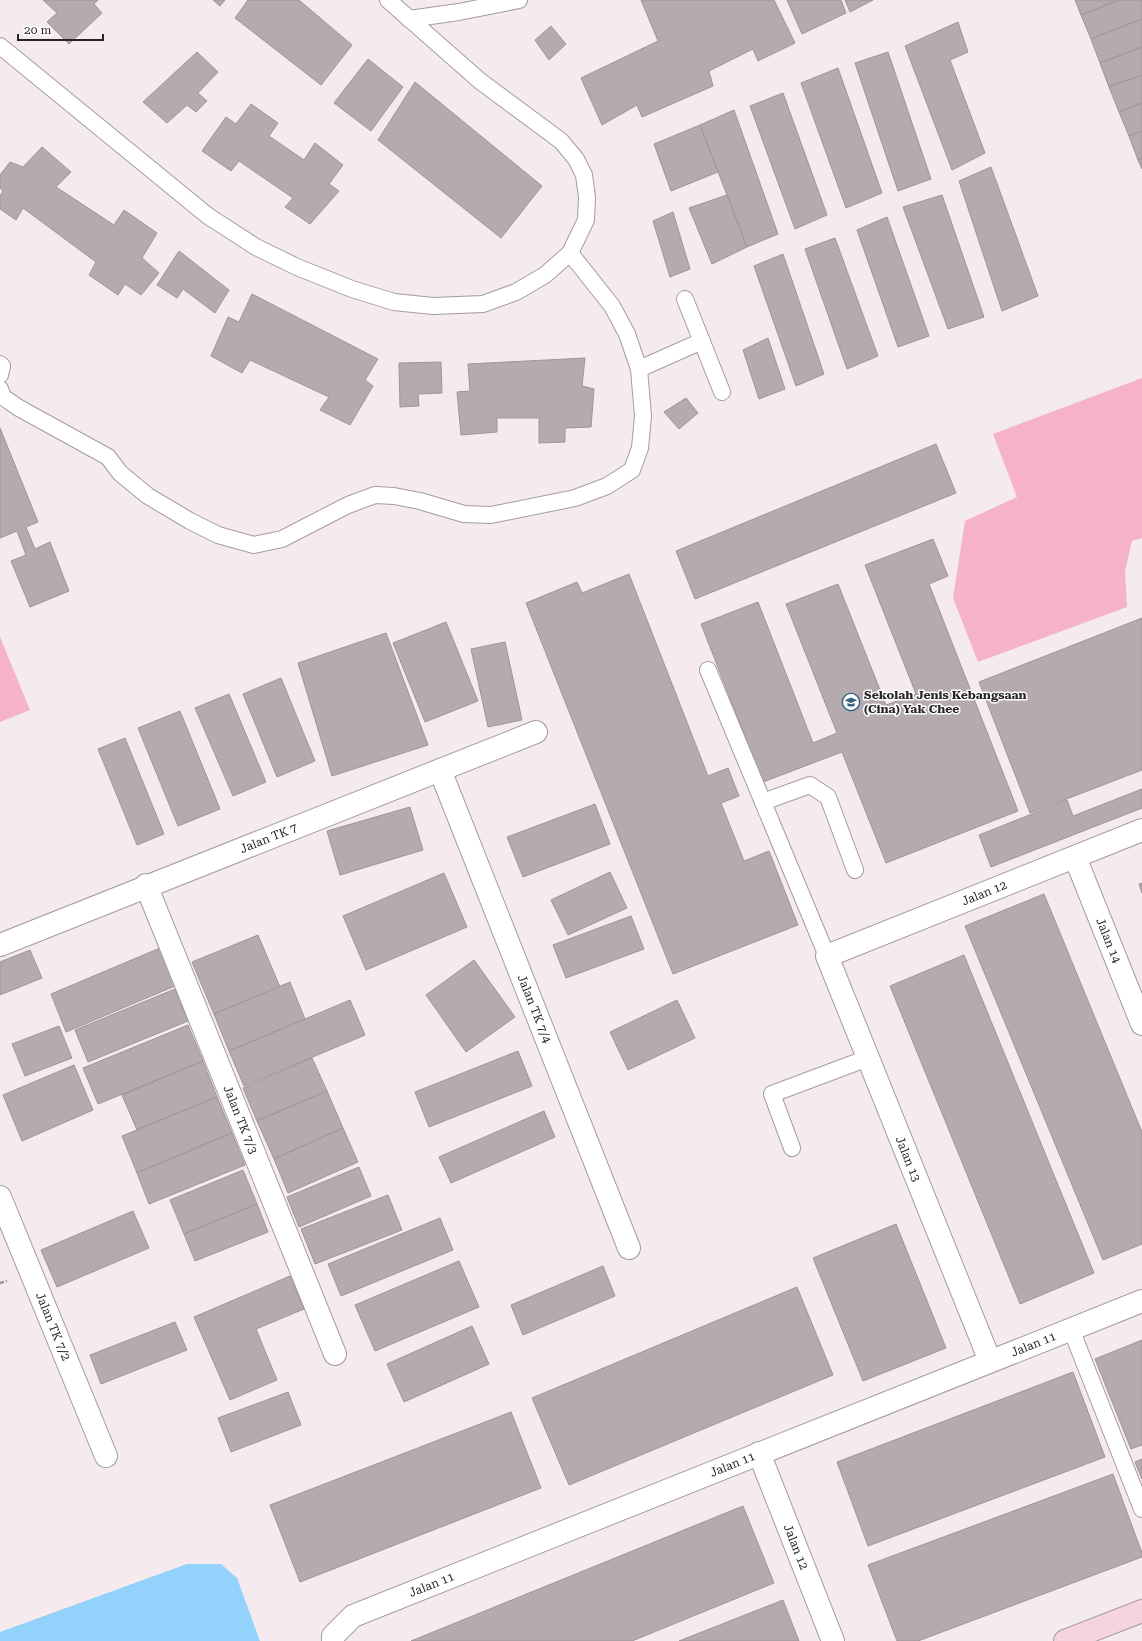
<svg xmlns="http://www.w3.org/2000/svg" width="1142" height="1641" font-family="'Roboto Serif',serif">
<rect width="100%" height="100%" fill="#f5eaed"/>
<!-- green -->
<g fill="#f6b2c8">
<polygon points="1142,378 1142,538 1132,541 1125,571 1127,607 978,662 953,598 965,521 1017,497 993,434"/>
<polygon points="0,637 30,710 0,722"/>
</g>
<!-- water -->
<polygon fill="#93d3fb" points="187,1564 221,1564 237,1578 260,1641 0,1641 0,1632"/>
<!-- building -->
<g fill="#b5abae" stroke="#9f9598">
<polygon points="43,0 98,0 94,4 102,13 69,44 47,22 57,13"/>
<polygon points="213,0 225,0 220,6"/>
<polygon points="248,0 299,0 352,45 321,85 235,18"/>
<polygon points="641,0 774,0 795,43 758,61 753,49 709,71 713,86 642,117 637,105 602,125 581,78 658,41"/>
<polygon points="787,0 841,0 846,13 802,34"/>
<polygon points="845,0 873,0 850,12"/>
<polygon points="1075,0 1119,0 1081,15"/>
<polygon points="1119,0 1142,0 1142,19 1091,39 1081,15"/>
<polygon points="1142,19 1142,47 1100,63 1091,39"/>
<polygon points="958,22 968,52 950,60 985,153 952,170 905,46"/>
<polygon points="551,26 566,44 549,60 535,40"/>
<polygon points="1142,47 1142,75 1109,87 1100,63"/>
<polygon points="197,52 218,72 198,93 207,101 196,112 187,105 167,123 143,102"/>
<polygon points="888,52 931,179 898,191 855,63"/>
<polygon points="368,59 403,87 371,131 334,103"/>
<polygon points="838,68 882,193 846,208 801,83"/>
<polygon points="1142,75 1142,103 1119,112 1109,87"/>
<polygon points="415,82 542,186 501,238 378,140"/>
<polygon points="783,93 827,215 795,229 750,106"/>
<polygon points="1142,103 1142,131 1129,136 1119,112"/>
<polygon points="251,104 278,123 269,136 304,160 315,143 343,165 329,184 339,191 310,224 285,207 293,198 239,161 231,171 202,151 226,117 236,124"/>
<polygon points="734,110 778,234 747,247 700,125"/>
<polygon points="700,125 718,172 671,191 654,144"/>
<polygon points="1142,131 1142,158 1138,160 1129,136"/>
<polygon points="42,147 71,172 56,187 114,225 124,210 157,233 142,258 159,273 141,295 125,284 118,295 89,275 96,262 23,208 16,220 0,209 0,196 3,191 0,188 0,175 10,162 23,167"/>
<polygon points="1142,158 1142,169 1138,160"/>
<polygon points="991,167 1038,296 1002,311 959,181"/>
<polygon points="727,195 747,247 712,264 689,208"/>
<polygon points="942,195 984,317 948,329 903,207"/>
<polygon points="673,212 690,269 670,277 653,221"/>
<polygon points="887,217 929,336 898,347 857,230"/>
<polygon points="835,238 878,356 847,369 805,249"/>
<polygon points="179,251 229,290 215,313 183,289 177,298 157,285"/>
<polygon points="783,254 824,374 796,386 754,266"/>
<polygon points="252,294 378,359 365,380 373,386 350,425 320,410 329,397 250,360 242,373 211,356 228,317 239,322"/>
<polygon points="768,338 785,389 759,399 743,350"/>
<polygon points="585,358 582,386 594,389 591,427 565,428 565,442 539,443 539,418 497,418 497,432 461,435 457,392 470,391 468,364"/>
<polygon points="441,362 442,393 418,394 419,406 400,407 399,363"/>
<polygon points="686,398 698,413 679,429 664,412"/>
<polygon points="0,428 38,522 26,527 35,549 50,542 69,591 30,607 11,561 26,555 17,531 0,538"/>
<polygon points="936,444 956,493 695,599 676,551"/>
<polygon points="933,539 948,576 929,584 1018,811 886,863 842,752 763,782 701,624 758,602 813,743 837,733 786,604 838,584 886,705 916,694 865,565"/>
<polygon points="629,574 708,776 728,768 739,796 721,803 744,861 769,851 798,925 673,974 526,603 577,582 582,593"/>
<polygon points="1142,618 1142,770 1030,813 979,682"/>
<polygon points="446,622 478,701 425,722 393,643"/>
<polygon points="386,633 428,745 332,776 298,663"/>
<polygon points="505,642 522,720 488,727 471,649"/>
<polygon points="281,678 315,761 277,777 243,694"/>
<polygon points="229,694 266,782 233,796 195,708"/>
<polygon points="180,711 220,809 178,826 138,728"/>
<polygon points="125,738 164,834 137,845 98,749"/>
<polygon points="1142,789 1142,808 991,867 979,835 1067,800 1073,816"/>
<polygon points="595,804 610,844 523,877 507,837"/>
<polygon points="410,807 423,850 340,875 327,831"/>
<polygon points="610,872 627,908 568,935 551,900"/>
<polygon points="444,873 467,927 366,970 343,916"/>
<polygon points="1142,883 1142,893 1139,884"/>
<polygon points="1044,894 1142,1132 1142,1244 1103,1260 965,926"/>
<polygon points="631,916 644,949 566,978 553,945"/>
<polygon points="258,935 280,987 214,1014 192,962"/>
<polygon points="160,948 175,986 66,1032 51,994"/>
<polygon points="30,950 42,978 0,995 0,962"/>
<polygon points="964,955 1094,1273 1020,1304 890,986"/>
<polygon points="474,960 515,1017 466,1052 426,995"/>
<polygon points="290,982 305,1019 229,1051 214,1014"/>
<polygon points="175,989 188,1021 88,1062 75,1030"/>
<polygon points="350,1000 365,1035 244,1086 229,1051"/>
<polygon points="677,1000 695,1038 628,1070 610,1032"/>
<polygon points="188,1025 203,1061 98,1104 83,1068"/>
<polygon points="59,1026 72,1058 25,1076 12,1044"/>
<polygon points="518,1051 532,1086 429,1127 415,1092"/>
<polygon points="312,1058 327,1091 257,1121 243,1088"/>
<polygon points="203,1061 217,1097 137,1130 122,1095"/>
<polygon points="74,1065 93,1110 22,1141 3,1095"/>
<polygon points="327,1091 343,1128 274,1159 257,1121"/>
<polygon points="217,1097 232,1133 137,1173 122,1136"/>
<polygon points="544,1111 555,1137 451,1183 439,1157"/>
<polygon points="343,1128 358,1162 288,1193 274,1159"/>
<polygon points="232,1133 245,1165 149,1204 137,1173"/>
<polygon points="359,1167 371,1196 299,1227 287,1197"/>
<polygon points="243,1170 257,1204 184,1234 170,1200"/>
<polygon points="388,1195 402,1230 315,1264 301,1229"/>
<polygon points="257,1204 268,1232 195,1261 184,1234"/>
<polygon points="133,1211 149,1248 57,1287 41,1250"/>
<polygon points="440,1218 453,1250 341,1296 328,1264"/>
<polygon points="896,1224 946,1348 863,1381 813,1258"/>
<polygon points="459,1261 479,1307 375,1351 355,1305"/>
<polygon points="603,1266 615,1296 523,1335 511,1305"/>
<polygon points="290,1276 304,1309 256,1329 277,1380 230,1400 194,1317"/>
<polygon points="797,1287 833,1375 569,1485 532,1398"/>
<polygon points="175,1322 187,1350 101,1384 90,1355"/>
<polygon points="472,1326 489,1364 404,1402 387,1364"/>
<polygon points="1142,1340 1142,1445 1131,1449 1095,1359"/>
<polygon points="1073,1372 1105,1457 868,1546 837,1462"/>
<polygon points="288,1392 301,1425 231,1452 218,1418"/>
<polygon points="511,1412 541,1488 300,1582 270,1505"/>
<polygon points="1142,1459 1142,1479 1135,1462"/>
<polygon points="1113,1474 1142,1553 1142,1557 918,1641 897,1641 868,1565"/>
<polygon points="743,1506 774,1583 632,1641 411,1641"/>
<polygon points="783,1600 799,1641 679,1641"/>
</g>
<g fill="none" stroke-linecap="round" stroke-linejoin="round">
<defs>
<g id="lane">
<polyline points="409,19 459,12 519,0"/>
<polyline points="0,46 208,216 256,247 297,267 352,289 394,302 433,306 483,304 516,292 545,275 570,253 586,220 587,197 584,175 576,159 561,141 480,81 388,0"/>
<polyline points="685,299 722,392"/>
<polyline points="0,364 2,366 0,375"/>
<polyline points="639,369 702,341"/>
<polyline points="0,389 3,397 19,408 108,457 120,473 148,496 190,521 218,535 254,545 282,539 348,505 375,495 394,496 420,501 464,514 491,515 575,498 607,486 632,470 640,448 643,416 639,369 627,334 612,306 570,253"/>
<polyline points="708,670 827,956"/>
<polyline points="763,802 810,785 828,797 855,870"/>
<polyline points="792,1148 772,1094 868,1058"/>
<polyline points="1071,1329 1142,1509"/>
</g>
<g id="street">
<path id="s1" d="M440 770 629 1248"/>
<path id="s2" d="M1075 857 1142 1024"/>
<path id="s3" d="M146 885 335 1354"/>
<path id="s4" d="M0 945 536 732"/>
<path id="s5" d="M0 1197 106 1456"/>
<path id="s6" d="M990 1361 827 956 1142 830"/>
<path id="s7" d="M759 1453 833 1641"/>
<path id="s8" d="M333 1641V1636L353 1616 1142 1301"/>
</g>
<polyline id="secondary" points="1065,1641 1142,1611"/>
</defs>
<!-- lane casing -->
<use href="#lane" stroke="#a69c9f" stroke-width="18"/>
<!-- street casing -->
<use href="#street" stroke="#a69c9f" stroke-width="24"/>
<!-- secondary casing -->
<use href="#secondary" stroke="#a69c9f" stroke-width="24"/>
<!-- path -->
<polyline stroke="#9b9395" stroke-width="2.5" stroke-dasharray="4 2" stroke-linecap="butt" points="0,1283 7,1281"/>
<!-- lane -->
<use href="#lane" stroke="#fff" stroke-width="16"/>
<!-- street -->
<use href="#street" stroke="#fff" stroke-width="22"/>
<!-- secondary -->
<use href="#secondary" stroke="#f5d4e0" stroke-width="22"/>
</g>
<!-- icons -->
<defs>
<symbol id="school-ring" viewBox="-11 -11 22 22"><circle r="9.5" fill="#fff" stroke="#326482" stroke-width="1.5"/><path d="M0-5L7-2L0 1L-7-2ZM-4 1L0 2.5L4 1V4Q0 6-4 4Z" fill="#326482"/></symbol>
</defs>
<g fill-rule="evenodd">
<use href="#school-ring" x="841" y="692" width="20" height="20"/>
</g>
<g text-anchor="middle" stroke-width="3" stroke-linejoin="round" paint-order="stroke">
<!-- poi labels -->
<g font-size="12" font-weight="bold" fill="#282425" stroke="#fff" text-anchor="start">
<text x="864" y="699">Sekolah Jenis Kebangsaan<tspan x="864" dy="14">(Cina) Yak Chee</tspan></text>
</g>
<!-- street labels -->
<g font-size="12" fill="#282425" stroke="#fff">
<text dy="4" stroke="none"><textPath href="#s4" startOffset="289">Jalan TK 7</textPath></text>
<text dy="4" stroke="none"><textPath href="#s6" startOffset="606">Jalan 12</textPath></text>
<text dy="4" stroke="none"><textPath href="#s2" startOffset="90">Jalan 14</textPath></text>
<text dy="4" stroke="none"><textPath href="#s1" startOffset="257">Jalan TK 7/4</textPath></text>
<text dy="4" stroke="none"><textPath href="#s3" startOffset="253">Jalan TK 7/3</textPath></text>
<text transform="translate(908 1159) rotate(68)" y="4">Jalan 13</text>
<text dy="4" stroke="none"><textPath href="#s5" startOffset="140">Jalan TK 7/2</textPath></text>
<text dy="4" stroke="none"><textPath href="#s8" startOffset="766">Jalan 11</textPath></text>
<text dy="4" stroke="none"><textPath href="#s8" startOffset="442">Jalan 11</textPath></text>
<text dy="4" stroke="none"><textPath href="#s7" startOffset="101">Jalan 12</textPath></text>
<text dy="4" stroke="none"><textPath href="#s8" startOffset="118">Jalan 11</textPath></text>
</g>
</g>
<!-- scale -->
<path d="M18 34v6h85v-6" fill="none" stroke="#282425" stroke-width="2"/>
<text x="24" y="34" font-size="12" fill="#282425" stroke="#ffffff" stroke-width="3" paint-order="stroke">20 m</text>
</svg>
